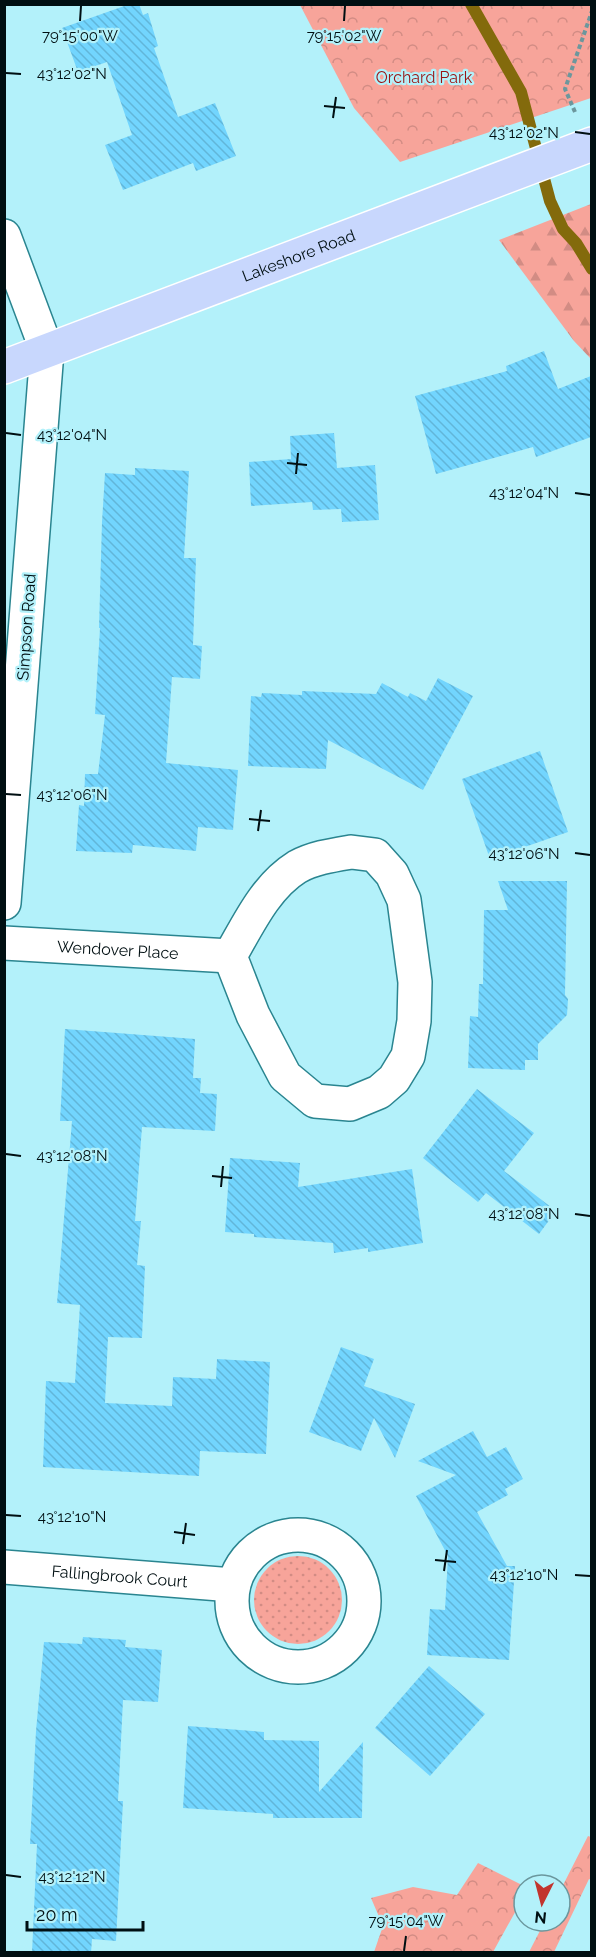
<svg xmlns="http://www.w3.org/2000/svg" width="596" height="1957" font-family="Raleway,sans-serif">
<defs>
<pattern id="grass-dots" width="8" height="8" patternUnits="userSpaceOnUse" patternTransform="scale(1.5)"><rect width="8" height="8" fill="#f7a49a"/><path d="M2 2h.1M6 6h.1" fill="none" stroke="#d28c84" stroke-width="1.8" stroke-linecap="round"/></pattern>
<pattern id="forest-firs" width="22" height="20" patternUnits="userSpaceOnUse" patternTransform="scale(1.5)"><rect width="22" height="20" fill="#f7a49a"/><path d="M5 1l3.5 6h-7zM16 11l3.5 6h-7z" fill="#d28c84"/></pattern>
<pattern id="park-crowns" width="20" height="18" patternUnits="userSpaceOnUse" patternTransform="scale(1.5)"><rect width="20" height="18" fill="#f7a49a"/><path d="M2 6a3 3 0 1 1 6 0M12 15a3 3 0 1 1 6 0" fill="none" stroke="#d28c84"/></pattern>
<pattern id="building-back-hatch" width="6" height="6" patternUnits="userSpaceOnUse" patternTransform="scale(1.5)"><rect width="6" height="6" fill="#72d5fe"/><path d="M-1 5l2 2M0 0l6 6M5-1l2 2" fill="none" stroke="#61b6d9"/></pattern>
</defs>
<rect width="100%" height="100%" fill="#b3f1fa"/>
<!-- grass -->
<circle fill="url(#grass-dots)" cx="298" cy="1600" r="44"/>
<!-- forest -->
<polygon fill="url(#forest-firs)" points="591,204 591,359 574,341 499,240"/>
<!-- park -->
<g fill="url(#park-crowns)">
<polygon points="300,5 591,5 591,98 400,162 354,108"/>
<polygon points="588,1836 591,1837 591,1880 589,1879 554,1952 529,1952 545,1921 560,1921 560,1891"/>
<polygon points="478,1863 524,1886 524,1896 493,1952 374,1952 383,1926 371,1898 413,1887 457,1895"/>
</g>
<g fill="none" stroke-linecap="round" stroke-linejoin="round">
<!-- stream -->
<polyline stroke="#836a0c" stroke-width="12" points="471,4 521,92 550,201 563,229 576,243 592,269"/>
</g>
<!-- building -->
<g fill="url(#building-back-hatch)">
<polygon points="130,4 139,4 143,15 148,13 158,46 154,48 178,117 215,103 236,156 196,171 193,163 123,190 105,145 132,135 107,62 78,72 62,28"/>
<polygon points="544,351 558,389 591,376 591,437 536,457 533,447 436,474 415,396 507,371 506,366"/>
<polygon points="334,433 337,468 375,465 379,520 342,522 341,509 313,510 312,502 251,506 249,462 291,459 290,436"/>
<polygon points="135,468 189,471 184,558 196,558 193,645 202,646 200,679 172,677 166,763 238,770 233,830 198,827 196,851 133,845 132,853 76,851 79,805 84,806 85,774 98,774 105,715 95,714 100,628 99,628 102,522 105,473 135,475"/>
<polygon points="438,678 473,696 423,790 328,740 326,769 248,766 251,696 261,697 262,693 302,695 302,691 376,694 382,683 408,697 410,693 426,701"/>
<polygon points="540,751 568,832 490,859 462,779"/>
<polygon points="498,881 567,881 565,995 568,999 567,1015 538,1044 538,1060 525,1060 525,1070 468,1068 470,1016 478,1017 479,984 483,984 484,910 508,910"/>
<polygon points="65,1029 195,1039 193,1078 201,1078 200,1093 217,1094 215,1131 142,1127 135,1221 141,1221 137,1265 145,1266 142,1338 108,1337 105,1403 172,1406 173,1377 216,1379 217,1359 270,1362 266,1454 200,1451 199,1476 43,1467 46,1381 75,1383 80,1305 57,1303 72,1121 60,1121"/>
<polygon points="477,1089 534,1133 504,1171 556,1211 539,1234 486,1193 478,1202 423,1158"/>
<polygon points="230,1158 300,1163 298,1187 412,1169 423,1243 368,1252 368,1248 334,1253 333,1243 254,1237 254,1234 225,1232"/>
<polygon points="341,1347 374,1359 364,1386 415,1404 395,1458 374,1418 361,1451 309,1432"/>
<polygon points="473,1431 487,1457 506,1447 523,1479 505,1489 508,1495 477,1512 507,1566 515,1566 509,1660 427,1655 430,1609 445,1610 448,1556 416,1496 456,1475 418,1461"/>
<polygon points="83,1637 126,1640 125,1647 162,1650 158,1702 123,1700 118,1801 123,1801 116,1941 92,1939 91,1953 32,1953 37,1844 30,1844 36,1731 44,1642 82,1644"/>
<polygon points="429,1666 485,1714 430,1776 375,1728"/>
<polygon points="188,1726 264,1732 264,1740 319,1741 319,1792 363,1742 362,1818 273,1818 273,1814 183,1808"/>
</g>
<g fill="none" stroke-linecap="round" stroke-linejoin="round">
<defs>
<g id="minor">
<polyline points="4,236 47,351 4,903"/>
<path d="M351 852 375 855 392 874 404 900 415 982 414 1021 408 1056 394 1079 379 1092 350 1104 315 1101 285 1076 253 1015 230 956C248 925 265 887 297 867 313 858 333 855 351 852Z"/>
<path id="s1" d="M4 943 230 956"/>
<circle cx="298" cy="1601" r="66"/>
<path id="s2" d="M4 1567 233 1585"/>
</g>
<g id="major">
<path id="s3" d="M4 367 592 144"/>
</g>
</defs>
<!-- minor casing -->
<use href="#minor" stroke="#2a8590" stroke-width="36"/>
<!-- major casing -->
<use href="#major" stroke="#fff" stroke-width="36"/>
<!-- path -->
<polyline stroke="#6c979d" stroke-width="4" stroke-dasharray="4.5 3" stroke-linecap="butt" points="575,112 565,89 592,11"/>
<!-- minor -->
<use href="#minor" stroke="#fff" stroke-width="33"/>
<!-- major -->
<use href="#major" stroke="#c8d7fd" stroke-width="33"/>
</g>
<!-- ticks -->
<path fill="none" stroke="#000f12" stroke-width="2" d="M80 21 81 6M344 21 345 6M6 73 21 74M324 106 345 108M333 118 336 97M575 132 590 134M6 433 21 435M287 463 307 465M296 474 298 453M575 493 590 495M6 794 21 795M249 819 270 821M258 831 261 810M575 853 590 855M6 1154 21 1156M212 1176 232 1178M221 1187 223 1166M575 1214 590 1216M6 1515 21 1516M174 1532 195 1535M183 1544 186 1523M435 1560 456 1562M444 1571 447 1550M575 1575 590 1576M6 1875 21 1877M404 1951 406 1936"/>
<g text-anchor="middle" stroke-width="4.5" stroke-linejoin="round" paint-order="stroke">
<!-- park labels -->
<g font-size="16" fill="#991414" stroke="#b3f1fa">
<text x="424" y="83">Orchard Park</text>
</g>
<!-- street labels -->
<g font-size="16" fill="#000f12" stroke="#b3f1fa">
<text dy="6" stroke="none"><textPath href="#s3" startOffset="315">Lakeshore Road</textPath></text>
<text transform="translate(26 627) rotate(-86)" y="6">Simpson Road</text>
<text dy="6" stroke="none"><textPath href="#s1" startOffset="114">Wendover Place</textPath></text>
<text dy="6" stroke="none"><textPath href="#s2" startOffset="116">Fallingbrook Court</textPath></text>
</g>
</g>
<g font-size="15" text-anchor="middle" fill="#000f12" stroke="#b3f1fa" stroke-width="4.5" stroke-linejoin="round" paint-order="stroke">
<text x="80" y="41">79°15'00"W</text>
<text x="344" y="41">79°15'02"W</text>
<text x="72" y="79">43°12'02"N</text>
<text x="524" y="138">43°12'02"N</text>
<text x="72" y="440">43°12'04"N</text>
<text x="524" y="498">43°12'04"N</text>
<text x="72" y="800">43°12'06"N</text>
<text x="524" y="859">43°12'06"N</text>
<text x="72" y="1161">43°12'08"N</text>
<text x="524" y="1219">43°12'08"N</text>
<text x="72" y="1522">43°12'10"N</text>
<text x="524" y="1580">43°12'10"N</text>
<text x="72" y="1882">43°12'12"N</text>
<text x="406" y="1926">79°15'04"W</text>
</g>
<!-- border -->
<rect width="596" height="1957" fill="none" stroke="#000f12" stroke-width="12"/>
<!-- north arrow -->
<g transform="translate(542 1903) rotate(186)"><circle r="28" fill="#b3f1fa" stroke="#6b979d" stroke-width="1.5"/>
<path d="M0-4.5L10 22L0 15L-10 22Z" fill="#c2342e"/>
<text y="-9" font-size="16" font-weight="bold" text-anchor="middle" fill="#000f12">N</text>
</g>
<!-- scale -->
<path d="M27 1921v9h116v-9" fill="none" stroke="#000f12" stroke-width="3"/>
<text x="36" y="1921" font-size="18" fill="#000f12" stroke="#b3f1fa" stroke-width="4.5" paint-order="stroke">20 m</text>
</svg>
